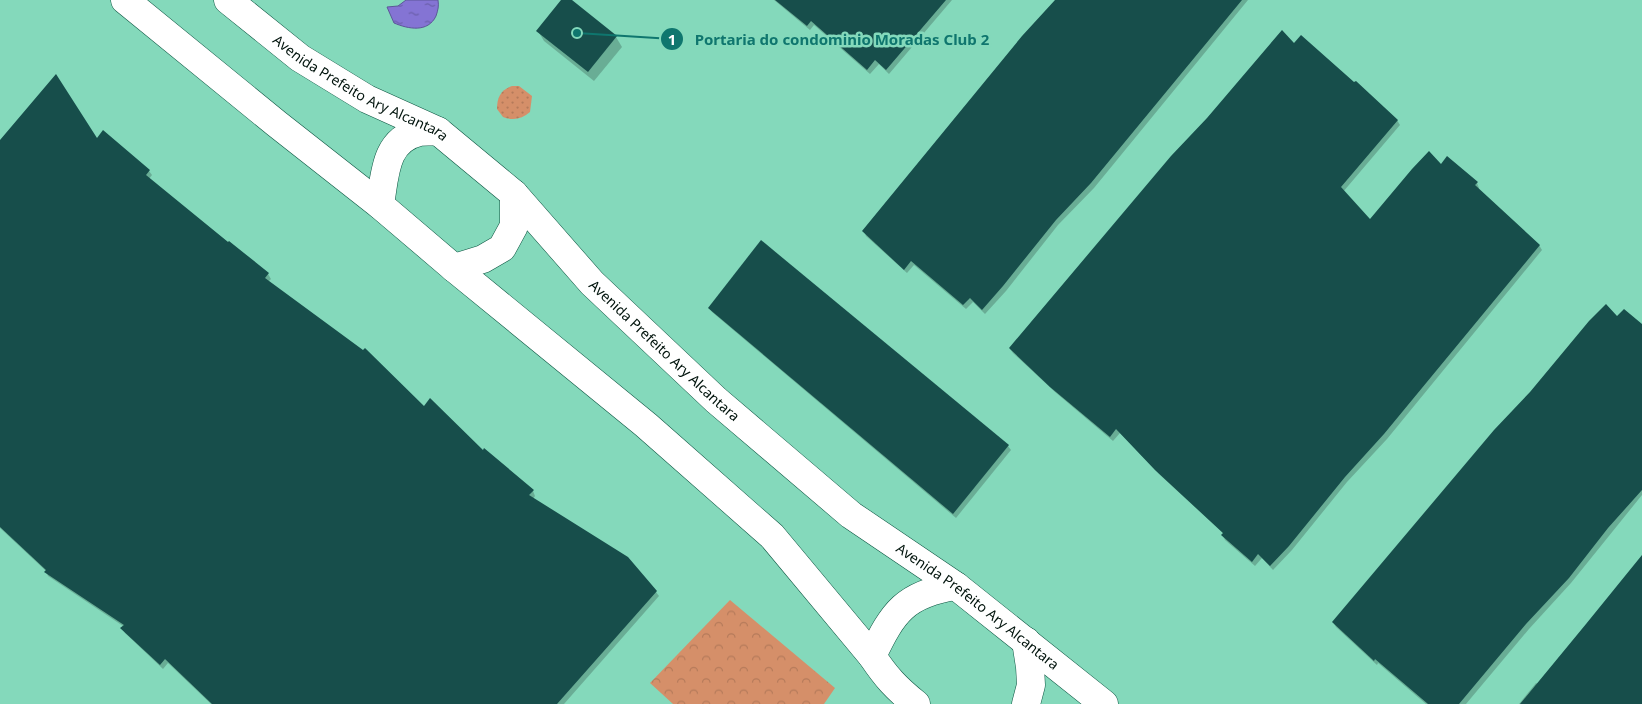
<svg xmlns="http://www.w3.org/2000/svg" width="1642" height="704" font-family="'Noto Sans',sans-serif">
<defs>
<pattern id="grass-dots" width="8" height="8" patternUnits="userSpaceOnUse" patternTransform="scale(1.25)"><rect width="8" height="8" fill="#d58f69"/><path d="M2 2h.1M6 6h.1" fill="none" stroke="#b57a5a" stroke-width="1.8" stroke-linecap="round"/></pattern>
<pattern id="park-crowns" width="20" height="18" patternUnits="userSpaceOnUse" patternTransform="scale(1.25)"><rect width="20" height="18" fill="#d58f69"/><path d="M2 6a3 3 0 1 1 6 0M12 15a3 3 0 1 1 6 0" fill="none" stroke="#b57a5a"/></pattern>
<pattern id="water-ripples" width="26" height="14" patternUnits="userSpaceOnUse" patternTransform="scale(1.25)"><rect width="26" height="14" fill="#8474d4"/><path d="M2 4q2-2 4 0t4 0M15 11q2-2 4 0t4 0" fill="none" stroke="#6a5eaa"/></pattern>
</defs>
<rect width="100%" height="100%" fill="#84d9bb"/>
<!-- grass -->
<path fill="url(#grass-dots)" d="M512 86H519L532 96 530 112C522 119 513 121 503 117L497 109C497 97 501 90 512 86Z"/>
<!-- park -->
<polygon fill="url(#park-crowns)" points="730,600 835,688 824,704 673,704 650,683"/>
<!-- water -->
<path fill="url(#water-ripples)" stroke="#5c5798" d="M406 0H438C439 6 438 10 436 16 428 33 408 29 394 23L387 7 398 6Z"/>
<!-- shadow -->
<g fill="#0003">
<polygon points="562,0 570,0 616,37 622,47 594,81 544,41 538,31"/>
<polygon points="774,0 952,0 889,74 879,64 870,74 814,25 810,30"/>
<polygon points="1057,0 1248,0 1094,188 1058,225 1006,291 985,314 973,302 966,309 914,265 907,273 866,236 864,231"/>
<polygon points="1294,44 1397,120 1400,125 1343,192 1370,221 1441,166 1477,183 1479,188 1478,189 1539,245 1542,250 1387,439 1347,482 1292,550 1273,570 1262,558 1255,566 1225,540 1223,536 1224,534 1159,474 1120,433 1113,441 1055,392 1013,353 1010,349"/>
<polygon points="97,140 149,171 152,175 149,179 268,274 271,279 268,282 424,408 533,491 535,496 533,499 656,592 659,596 564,704 211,704 168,663 163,669 125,633 122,628 123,626 48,576 46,571 0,528 0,142"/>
<polygon points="709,308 1008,446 1011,450 956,518 712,312"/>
<polygon points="1617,318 1642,326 1642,495 1571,583 1529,629 1466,704 1426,704 1378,663 1377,665 1336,627 1333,622"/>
<polygon points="1642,557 1642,704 1519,704 1536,683 1538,684"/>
</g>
<!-- building -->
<g fill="#174e4b">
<polygon points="561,0 572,0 617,36 588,72 536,31"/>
<polygon points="775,0 946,0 886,70 875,60 867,70 811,21 807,26"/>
<polygon points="1055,0 1242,0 1091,183 1056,220 1003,286 982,310 970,298 963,305 911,261 904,270 862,231 1022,36"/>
<polygon points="1282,30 1294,43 1301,35 1354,82 1356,81 1398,120 1341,187 1370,219 1412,169 1429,151 1441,164 1447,156 1478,182 1475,185 1540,245 1384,434 1345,477 1289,546 1270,566 1258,554 1252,562 1221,535 1223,533 1155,470 1116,429 1110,437 1050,387 1009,348 1171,156 1207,118"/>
<polygon points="56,74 97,138 103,130 150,170 146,175 228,242 229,241 269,273 265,278 363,350 365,348 424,406 430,398 483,450 484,448 534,490 529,495 628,557 657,591 557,704 212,704 165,659 160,665 120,628 124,625 44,572 46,570 0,527 0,140"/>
<polygon points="761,240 1009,445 953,514 708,308"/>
<polygon points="1606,304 1617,316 1624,309 1642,324 1642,490 1608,528 1569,578 1526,624 1459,704 1428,704 1375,659 1374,661 1332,622 1494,430 1530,392 1589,321"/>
<polygon points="1642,555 1642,704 1520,704 1586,624"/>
</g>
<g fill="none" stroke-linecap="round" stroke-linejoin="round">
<defs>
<g id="tertiary">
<path d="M125 0 277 124 380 205 454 268 646 425 772 536 872 656C886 677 896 688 916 704"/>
<path id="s1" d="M228 0 300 58 367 99 438 131 514 194 592 283 716 400 851 515 956 586 1104 704"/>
<path d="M380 205C385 176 384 140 419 132 425 131 432 132 438 131"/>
<polyline points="454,268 483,259 502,248 514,226 514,194"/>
<path d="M872 656C893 612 905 594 956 586"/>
<polyline points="1026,704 1031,685 1030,667 1026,641"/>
</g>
</defs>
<!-- tertiary casing -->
<use href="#tertiary" stroke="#0c5541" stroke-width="29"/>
<!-- tertiary -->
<use href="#tertiary" stroke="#fff" stroke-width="28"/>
</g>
<g text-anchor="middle" stroke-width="5" stroke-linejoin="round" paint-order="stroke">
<!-- street labels -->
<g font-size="14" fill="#00130c" stroke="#84d9bb">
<text dy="5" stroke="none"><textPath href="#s1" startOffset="160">Avenida Prefeito Ary Alcantara</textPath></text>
<text dy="5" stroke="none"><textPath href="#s1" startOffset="565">Avenida Prefeito Ary Alcantara</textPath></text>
<text dy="5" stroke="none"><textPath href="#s1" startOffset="970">Avenida Prefeito Ary Alcantara</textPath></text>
</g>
</g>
<!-- callouts -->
<path fill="none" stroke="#0f766e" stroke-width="2" d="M577 33L672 39"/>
<g fill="#0f766e" stroke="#84d9bb" stroke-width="2">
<circle cx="577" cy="33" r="5"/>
<circle cx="672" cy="39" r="12"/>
</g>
<g font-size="15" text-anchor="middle" font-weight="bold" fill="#fff">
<text x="672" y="45">1</text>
</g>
<g font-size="15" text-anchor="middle" font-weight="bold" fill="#0f766e" stroke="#84d9bb" stroke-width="5" stroke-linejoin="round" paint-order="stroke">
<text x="842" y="45">Portaria do condominio Moradas Club 2</text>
</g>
</svg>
